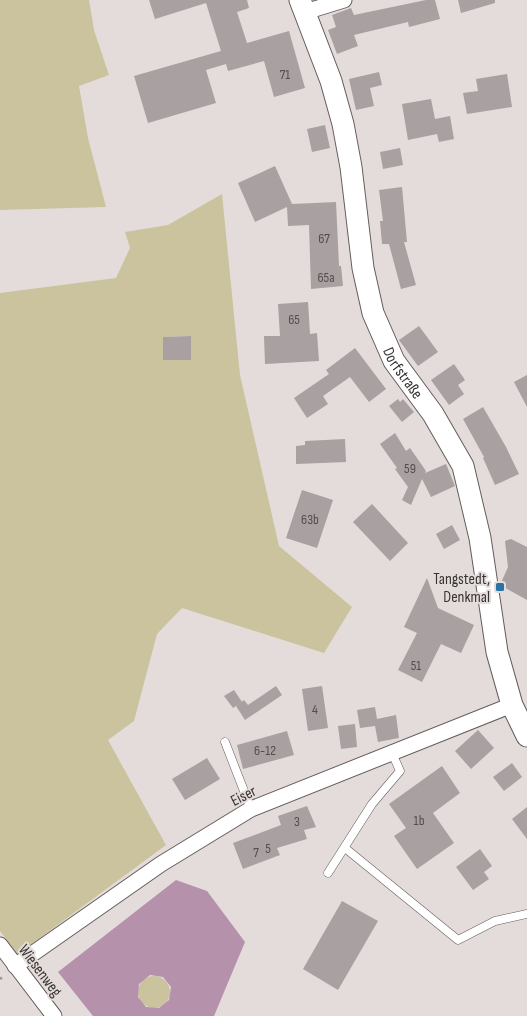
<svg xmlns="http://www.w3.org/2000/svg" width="527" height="1016" font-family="'Sofia Sans Condensed',sans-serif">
<rect width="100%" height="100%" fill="#e4dcda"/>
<!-- green -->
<g fill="#cac39e" fill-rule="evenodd">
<polygon points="0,0 89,0 94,30 109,75 79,86 88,138 106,207 0,210"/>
<path d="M222 194 240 375 279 546 352 607 324 653 182 608 157 634 134 721 108 740 166 845 18 954 0 931V293L116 278 130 248 125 232 168 225ZM190 336 191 360H163V337Z"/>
<circle cx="154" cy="992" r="16"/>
</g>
<!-- water -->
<path fill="#b591ac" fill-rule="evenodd" d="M176 880 207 891 245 942 214 1016H93L58 972ZM150 975 163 977 171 987 169 1000 159 1008 146 1007 138 997 139 984Z"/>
<!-- building -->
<g fill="#a8a0a1">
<polygon points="149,0 247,0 249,8 237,12 247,43 289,31 305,88 274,97 264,61 228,71 226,64 206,70 216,103 148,123 134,76 221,51 206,3 155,19"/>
<polygon points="426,0 435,0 440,19 409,27 408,22 354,35 358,46 337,54 328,30 336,27 332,15 351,8 354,15"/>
<polygon points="458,0 495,0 495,3 461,13"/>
<polygon points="379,72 382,85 370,88 374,106 356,110 349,79"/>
<polygon points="507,74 512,107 467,114 463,93 478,91 476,79"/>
<polygon points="431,99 435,119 450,116 454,139 439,142 437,134 408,140 402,104"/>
<polygon points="325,125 330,148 312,152 307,129"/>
<polygon points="400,148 403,165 383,169 380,152"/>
<polygon points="275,166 292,204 336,202 339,266 341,266 343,286 311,289 309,225 288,226 287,207 255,222 238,183"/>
<polygon points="402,187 407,242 404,242 416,285 401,289 389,244 382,244 380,221 383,221 379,190"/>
<polygon points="308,302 310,334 317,333 319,361 265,364 264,336 280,336 278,304"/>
<polygon points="419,326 438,352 418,366 399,340"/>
<polygon points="191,336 191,360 163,360 163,337"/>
<polygon points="355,348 386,389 369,402 350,377 323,396 328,404 307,418 294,398 329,374 326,370"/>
<polygon points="454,364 465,380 458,385 464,394 449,405 431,380"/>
<polygon points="527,375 527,407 514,382"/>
<polygon points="398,399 400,402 403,399 414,412 402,422 389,406"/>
<polygon points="483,407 506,447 519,474 495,485 483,458 484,457 463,419"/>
<polygon points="395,433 406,451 410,448 426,471 425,473 446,464 455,486 431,497 422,479 411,505 402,500 408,487 395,469 397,468 380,444"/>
<polygon points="345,439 346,462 296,464 296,446 305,445 305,441"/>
<polygon points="302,490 333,500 317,548 286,538"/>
<polygon points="372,504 408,543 390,561 353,522"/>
<polygon points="452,525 460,540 444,549 436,534"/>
<polygon points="511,539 527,547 527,600 500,585 508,567 505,541"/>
<polygon points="427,578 438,608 474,625 461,653 441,644 422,682 398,670 417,633 404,627"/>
<polygon points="276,686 282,695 245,720 236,706 244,700 248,705"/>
<polygon points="322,686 328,728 308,731 302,689"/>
<polygon points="234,690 242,702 233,708 224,696"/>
<polygon points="375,707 377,719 396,715 399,738 378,742 375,726 360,728 357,710"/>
<polygon points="355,724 357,747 341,749 338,726"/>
<polygon points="478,730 494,748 471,769 455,751"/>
<polygon points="287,731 294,755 243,769 237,745"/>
<polygon points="207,758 220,779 185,800 172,779"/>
<polygon points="512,763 522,777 504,791 493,777"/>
<polygon points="442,766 460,793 433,813 454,843 417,869 394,836 406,828 389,804"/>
<polygon points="307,806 316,827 304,830 307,839 277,848 280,855 243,869 233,843 281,825 278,816"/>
<polygon points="527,807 527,839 512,819"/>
<polygon points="480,849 492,866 484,872 489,879 473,890 456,867"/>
<polygon points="342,901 378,921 338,990 303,969"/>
</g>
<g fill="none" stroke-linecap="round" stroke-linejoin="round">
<defs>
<g id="lane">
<polyline points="225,742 251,809"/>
<polyline points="345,848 458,940 495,921 527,914"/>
<polyline points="328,873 372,804 400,771 392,753"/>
</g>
<g id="street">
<polyline points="305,12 344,0"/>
<polyline points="0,945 54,1016"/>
<polyline points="15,966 161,864 251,809 512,705"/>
</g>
<g id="secondary">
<path id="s1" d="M300 0 331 81 343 124 351 167 363 268 373 313 394 361 433 414 463 466 480 538 497 652 512 705 527 736"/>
</g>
</defs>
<!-- lane casing -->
<use href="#lane" stroke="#645d5b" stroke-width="9"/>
<!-- street casing -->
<use href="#street" stroke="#645d5b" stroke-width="17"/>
<!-- secondary casing -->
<use href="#secondary" stroke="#645d5b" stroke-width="23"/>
<!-- path -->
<polyline stroke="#9a9493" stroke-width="2.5" stroke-dasharray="2.5 4" stroke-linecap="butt" points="0,979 5,975"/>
<!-- lane -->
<use href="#lane" stroke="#fff" stroke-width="8"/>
<!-- street -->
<use href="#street" stroke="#fff" stroke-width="15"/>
<!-- secondary -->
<use href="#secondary" stroke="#fff" stroke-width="21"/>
</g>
<!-- markers -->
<rect fill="#2972a6" stroke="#e4dcda" stroke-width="2" x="495" y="582" width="10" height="10" rx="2.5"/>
<g text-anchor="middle" stroke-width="4" stroke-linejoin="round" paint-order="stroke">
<!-- number labels -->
<g font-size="14" fill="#534f4e">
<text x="285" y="79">71</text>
<text x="324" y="243">67</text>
<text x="326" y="282">65a</text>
<text x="294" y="324">65</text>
<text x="410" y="473">59</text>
<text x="310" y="524">63b</text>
<text x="416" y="670">51</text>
<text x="315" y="714">4</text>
<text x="265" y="755">6-12</text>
<text x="419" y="825">1b</text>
<text x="297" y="826">3</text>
<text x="268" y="853">5</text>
<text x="256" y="857">7</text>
</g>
<!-- street labels -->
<g font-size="16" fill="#373433" stroke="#e4dcda">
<text dy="6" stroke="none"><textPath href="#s1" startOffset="390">Dorfstraße</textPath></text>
<text transform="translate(243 795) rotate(-27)" y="6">Eiser</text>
<text transform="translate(41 970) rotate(53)" y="6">Wiesenweg</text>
</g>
<!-- poi labels -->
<g font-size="16" fill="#373433" stroke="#e4dcda" text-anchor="end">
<text x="490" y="584">Tangstedt,<tspan x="490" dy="18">Denkmal</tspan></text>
</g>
</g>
</svg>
